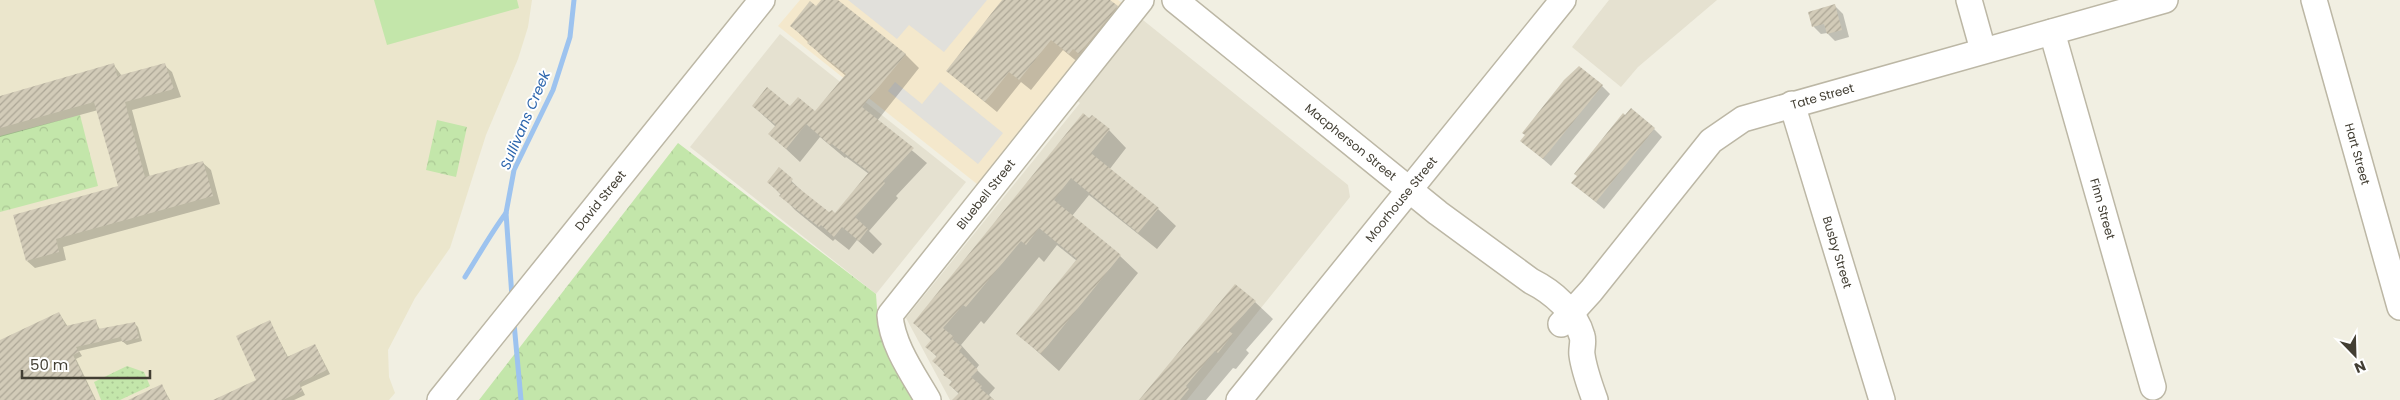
<svg xmlns="http://www.w3.org/2000/svg" width="2400" height="400" font-family="Poppins,sans-serif">
<defs>
<pattern id="grass-dots" width="8" height="8" patternUnits="userSpaceOnUse" patternTransform="scale(1.25)"><rect width="8" height="8" fill="#c3e6aa"/><path d="M2 2h.1M6 6h.1" fill="none" stroke="#a9c693" stroke-width="1.8" stroke-linecap="round"/></pattern>
<pattern id="park-crowns" width="20" height="18" patternUnits="userSpaceOnUse" patternTransform="scale(1.25)"><rect width="20" height="18" fill="#c3e6aa"/><path d="M2 6a3 3 0 1 1 6 0M12 15a3 3 0 1 1 6 0" fill="none" stroke="#a9c693"/></pattern>
<pattern id="building-hatch" width="6" height="6" patternUnits="userSpaceOnUse" patternTransform="scale(1.25)"><rect width="6" height="6" fill="#d2cbb8"/><path d="M-1 1l2-2M0 6l6-6M5 7l2-2" fill="none" stroke="#aca696"/></pattern>
</defs>
<rect width="100%" height="100%" fill="#f1efe2"/>
<!-- residential -->
<g fill="#e5e1d0">
<polygon points="1609,0 1717,0 1638,67 1621,87 1572,47"/>
<polygon points="1138,16 1348,185 1350,197 1187,400 950,400 906,318 1080,103 1072,96"/>
<polygon points="780,34 966,182 876,294 690,147"/>
</g>
<!-- commercial -->
<polygon fill="#f4e8cc" points="800,0 1118,0 1126,6 977,184 778,26"/>
<!-- education -->
<polygon fill="#ebe6cc" points="0,0 532,0 528,27 518,59 486,135 450,248 415,298 388,350 389,377 395,393 389,400 0,400"/>
<!-- grass -->
<polygon fill="url(#grass-dots)" points="127,366 144,372 150,386 120,400 101,400 94,382"/>
<!-- park -->
<g fill="url(#park-crowns)">
<polygon points="80,115 98,186 0,212 0,136"/>
<polygon points="437,120 467,127 456,177 426,170"/>
<polygon points="678,143 876,294 878,323 889,351 915,400 479,400"/>
</g>
<!-- pitch -->
<polygon fill="#c3e6aa" points="374,0 517,0 519,8 387,45"/>
<!-- parking -->
<g fill="#e1e0db">
<polygon points="848,0 987,0 944,52 909,25 897,39"/>
<polygon points="895,82 922,104 940,82 1003,133 978,164 888,91"/>
</g>
<!-- shadow -->
<g fill="#0003">
<polygon points="823,0 836,0 905,54 919,68 877,121 927,163 896,196 898,198 869,231 882,244 873,254 857,240 849,250 835,239 833,241 795,210 768,181 779,169 806,195 830,214 835,214 869,174 846,157 845,158 820,137 800,162 770,134 776,127 753,106 790,108 816,113 846,76 823,57 792,26 816,8"/>
<polygon points="1003,0 1108,0 1128,18 1080,64 1063,50 1031,90 1021,82 997,112 947,71"/>
<polygon points="1835,6 1843,14 1849,37 1835,41 1827,33 1821,34 1814,27 1810,13"/>
<polygon points="113,64 122,76 164,65 172,72 181,97 132,110 150,177 203,163 211,170 220,204 63,247 66,260 35,268 27,261 119,187 98,110 0,137 0,97"/>
<polygon points="1602,86 1610,94 1551,166 1522,141"/>
<polygon points="1654,129 1662,137 1604,209 1581,190 1579,176"/>
<polygon points="1109,130 1126,148 1109,170 1158,209 1176,226 1157,249 1089,195 1072,216 1120,256 1138,273 1059,371 1018,334 1077,261 1057,245 1044,262 1039,257 984,324 981,321 961,345 979,365 976,369 995,388 989,395 994,400 959,400 959,394 950,385 953,383 934,361 937,357 927,347 932,341 914,323"/>
<polygon points="1255,302 1273,319 1246,350 1249,353 1236,369 1233,368 1206,400 1141,400"/>
<polygon points="59,313 68,327 95,320 100,330 134,323 138,327 142,341 127,345 122,341 79,351 82,356 76,359 96,400 0,400 0,341"/>
<polygon points="270,322 288,357 315,345 330,374 301,387 305,395 294,400 216,400 258,380"/>
<polygon points="162,386 170,400 131,400"/>
</g>
<g fill="none" stroke-linecap="round" stroke-linejoin="round">
<!-- stream -->
<g stroke="#9dc3ef" stroke-width="5">
<path d="M465 277C479 255 491 233 506 213"/>
<polyline points="512,297 506,213 514,170 553,90 570,37 574,0"/>
<polyline points="514,323 521,400"/>
</g>
</g>
<!-- building -->
<g fill="url(#building-hatch)">
<polygon points="821,0 838,0 906,54 862,107 914,148 883,181 885,183 855,217 868,229 859,241 842,227 834,237 821,225 819,227 779,196 781,194 767,182 779,167 793,179 791,182 829,212 832,210 835,213 869,172 832,144 830,145 806,124 786,149 768,134 776,125 752,106 767,87 790,106 798,97 815,111 846,74 807,43 809,41 790,26 810,1 816,6"/>
<polygon points="1002,0 1110,0 1118,6 1079,54 1073,49 1069,54 1051,40 1019,80 1009,72 985,102 946,71"/>
<polygon points="1835,4 1842,30 1827,34 1824,24 1812,27 1808,12"/>
<polygon points="114,63 117,76 165,63 174,89 125,102 145,177 203,161 213,196 56,239 59,252 26,261 13,215 118,186 94,102 0,128 0,96"/>
<polygon points="1579,66 1603,85 1543,159 1520,141 1525,135 1522,133 1564,80"/>
<polygon points="1631,108 1655,128 1596,202 1571,183 1577,176 1574,174 1623,113 1625,115"/>
<polygon points="1083,113 1089,118 1092,115 1110,129 1091,153 1159,208 1138,233 1071,178 1054,200 1121,255 1041,354 1016,334 1077,259 1039,228 1026,245 1021,241 966,307 963,305 943,328 954,337 952,339 962,347 959,351 978,370 971,377 982,386 980,388 994,400 952,400 959,393 949,385 952,381 943,375 945,372 932,361 937,356 925,347 932,339 913,323"/>
<polygon points="1235,284 1256,301 1229,331 1233,334 1218,353 1215,351 1186,386 1189,389 1180,400 1139,400"/>
<polygon points="59,312 66,326 96,319 98,329 135,322 139,338 122,342 121,337 76,347 79,352 73,355 95,400 0,400 0,340"/>
<polygon points="270,320 287,357 315,344 327,370 299,383 302,391 283,400 213,400 256,380 236,336"/>
<polygon points="162,384 169,400 128,400"/>
</g>
<g fill="none" stroke-linecap="round" stroke-linejoin="round">
<defs>
<g id="minor">
<path id="s1" d="M1175 0 1438 213 1531 281C1553 292 1575 311 1582 336 1584 342 1581 349 1582 355 1584 370 1590 386 1595 400"/>
<polyline points="1969,0 1983,50"/>
<path id="s2" d="M2314 0 2400 307"/>
<path id="s3" d="M2052 32 2153 387"/>
<path id="s4" d="M1792 104 1882 400"/>
<path id="s5" d="M1561 324 1591 291 1711 141 1743 119 2165 0"/>
<path id="s6" d="M440 400 762 0"/>
<path id="s7" d="M928 400C913 374 892 345 890 315L1141 0"/>
<path id="s8" d="M1239 400 1563 0"/>
</g>
</defs>
<!-- minor casing -->
<use href="#minor" stroke="#bcb7a5" stroke-width="28"/>
<!-- minor -->
<use href="#minor" stroke="#fff" stroke-width="25"/>
</g>
<g text-anchor="middle" stroke-width="4" stroke-linejoin="round" paint-order="stroke">
<!-- street labels -->
<g font-size="12" fill="#423e33" stroke="#fff">
<text dy="4" stroke="none"><textPath href="#s5" startOffset="358">Tate Street</textPath></text>
<text dy="4" stroke="none"><textPath href="#s1" startOffset="226">Macpherson Street</textPath></text>
<text dy="4" stroke="none"><textPath href="#s2" startOffset="160">Hart Street</textPath></text>
<text dy="4" stroke="none"><textPath href="#s7" startOffset="248">Bluebell Street</textPath></text>
<text dy="4" stroke="none"><textPath href="#s6" startOffset="256">David Street</textPath></text>
<text dy="4" stroke="none"><textPath href="#s8" startOffset="258">Moorhouse Street</textPath></text>
<text dy="4" stroke="none"><textPath href="#s3" startOffset="184">Finn Street</textPath></text>
<text dy="4" stroke="none"><textPath href="#s4" startOffset="155">Busby Street</textPath></text>
</g>
<!-- water labels -->
<g font-size="14" font-style="italic" fill="#2d66ad" stroke="#fff">
<text transform="translate(525 120) rotate(-67)" y="5">Sullivans Creek</text>
</g>
</g>
<!-- north arrow -->
<g transform="translate(2355 355) rotate(157)" stroke="#ffffff" stroke-width="4" paint-order="stroke">
<path d="M0-4L9 19L0 12L-9 19Z" fill="#423e33"/>
<text y="-8" font-size="14" font-weight="bold" text-anchor="middle" fill="#423e33">N</text>
</g>
<!-- scale -->
<path d="M22 370v8h128v-8" fill="none" stroke="#423e33" stroke-width="2.5"/>
<text x="30" y="370" font-size="15" fill="#423e33" stroke="#ffffff" stroke-width="4" paint-order="stroke">50 m</text>
</svg>
